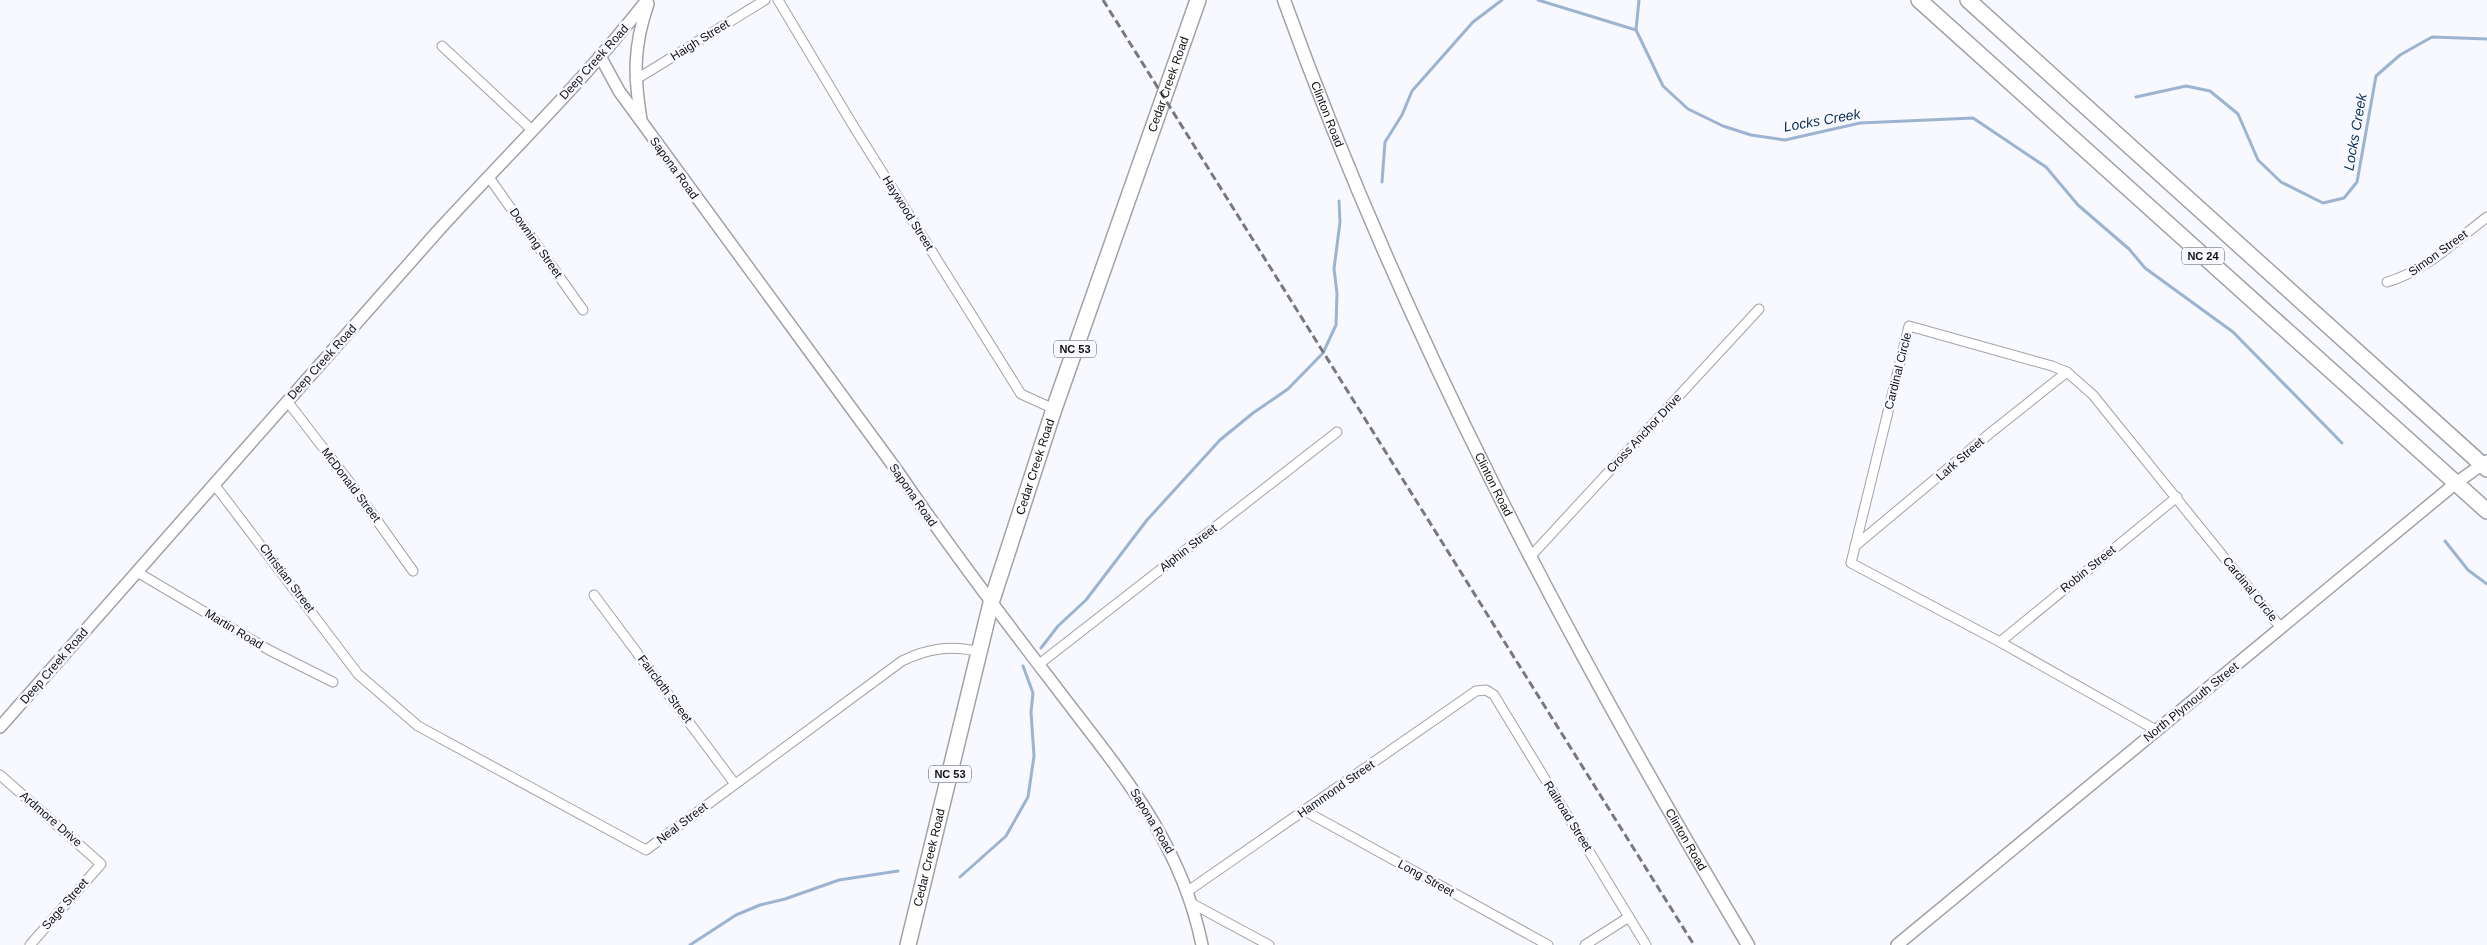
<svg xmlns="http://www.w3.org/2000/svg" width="2487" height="945" font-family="Arial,sans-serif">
<rect width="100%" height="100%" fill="#f8f9fe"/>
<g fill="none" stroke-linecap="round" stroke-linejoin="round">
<!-- stream -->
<g stroke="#9cb3d2" stroke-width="3">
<polyline points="1538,0 1636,30"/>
<polyline points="1639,0 1636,30 1663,86 1688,109 1723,126 1751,135 1785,140 1860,123 1973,118 2046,167 2078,205 2129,249 2145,268 2233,332 2342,443"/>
<polyline points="2136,97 2186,86 2210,91 2238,114 2258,160 2281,182 2323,203 2344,198 2357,182 2376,76 2400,55 2432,37 2487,39"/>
<polyline points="1382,182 1385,142 1402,115 1412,91 1473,22 1502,0"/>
<polyline points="2445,541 2468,570 2487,584"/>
<polyline points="1041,648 1058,626 1086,600 1147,520 1220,440 1253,413 1288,389 1323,353 1336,325 1337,293 1334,269 1340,222 1339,201"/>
<polyline points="960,877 1006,836 1028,797 1034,756 1031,712 1033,693 1023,666"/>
<polyline points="690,945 736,915 760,905 785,899 839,880 898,871"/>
</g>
<defs>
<g id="minor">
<polyline points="778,0 854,127 1021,394 1054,409"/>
<polyline points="442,46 531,129"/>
<polyline points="635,80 765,0"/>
<polyline points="488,176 583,310"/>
<path d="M2387 282C2426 271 2455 241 2487 217"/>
<polyline points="287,401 351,484 413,571"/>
<path d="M214 484 358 674 418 726 646 850 902 661C928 648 952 645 980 652"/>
<polyline points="1855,546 1989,434 2067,372"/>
<polyline points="1530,557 1759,309"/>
<polyline points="137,572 269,650 333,682"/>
<polyline points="594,595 735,784"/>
<polyline points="2000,642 2177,497"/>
<polyline points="1038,665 1337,432"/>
<polyline points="2156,730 2000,642 1851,563 1909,326 2052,366 2067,372 2093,395 2281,628"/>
<polyline points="0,775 101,864 30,945"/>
<polyline points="1305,811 1548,945"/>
<polyline points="1188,891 1476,691 1486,690 1494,695 1646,945"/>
<polyline points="1191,903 1269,945"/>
<polyline points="1585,945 1629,917"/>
</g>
<g id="tertiary">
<path d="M600 56 619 91 898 472C947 544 999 613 1052 682 1116 767 1180 837 1202 945"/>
<path d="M641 120C634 76 633 47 648 4"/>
<path d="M0 727C146 562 291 397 437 232 507 155 583 82 647 0"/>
<polyline points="1897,945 2456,483 2487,461"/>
</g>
<g id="secondary">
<path id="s1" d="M1284 0C1403 331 1568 644 1748 945"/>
</g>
<g id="primary">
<path id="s2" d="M908 945 991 603 1054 409 1198 0"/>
</g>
<g id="trunk">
<polyline points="1919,0 2487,511"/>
<polyline points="1968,0 2487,469"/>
</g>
</defs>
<!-- minor casing -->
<use href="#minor" stroke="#a1a2a9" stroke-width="11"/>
<!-- tertiary casing -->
<use href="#tertiary" stroke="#a1a2a9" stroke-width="14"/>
<!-- secondary casing -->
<use href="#secondary" stroke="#a1a2a9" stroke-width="15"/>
<!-- primary casing -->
<use href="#primary" stroke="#a1a2a9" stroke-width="18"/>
<!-- trunk casing -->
<use href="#trunk" stroke="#a1a2a9" stroke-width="18"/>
<!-- minor -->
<use href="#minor" stroke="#fff" stroke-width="9"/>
<!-- tertiary -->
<use href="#tertiary" stroke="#fff" stroke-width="11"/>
<!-- secondary -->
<use href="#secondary" stroke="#fff" stroke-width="12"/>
<!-- primary -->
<use href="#primary" stroke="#fff" stroke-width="15"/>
<!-- trunk -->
<use href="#trunk" stroke="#fff" stroke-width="15"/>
<!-- rail -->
<polyline stroke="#79797d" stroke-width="3" stroke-dasharray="8 4" stroke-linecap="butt" points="1103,0 1694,945"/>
</g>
<g text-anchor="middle" stroke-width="5" stroke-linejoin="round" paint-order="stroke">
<!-- shield labels -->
<g fill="#f8f9fe" stroke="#56575a" stroke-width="1">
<rect x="2182" y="247.5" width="42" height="17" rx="4"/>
<rect x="1054" y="340.5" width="42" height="17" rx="4"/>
<rect x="929" y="765.5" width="42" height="17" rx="4"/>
</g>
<g font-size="11" font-weight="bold" fill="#111114">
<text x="2203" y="260">NC 24</text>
<text x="1075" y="353">NC 53</text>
<text x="950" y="778">NC 53</text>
</g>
<!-- street labels -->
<g font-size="12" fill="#111114" stroke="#f8f9fe">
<text transform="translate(700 40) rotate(-32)" y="4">Haigh Street</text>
<text transform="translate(594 62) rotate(-48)" y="4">Deep Creek Road</text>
<text dy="4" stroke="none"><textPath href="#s2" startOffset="900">Cedar Creek Road</textPath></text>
<text dy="4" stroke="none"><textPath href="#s1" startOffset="122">Clinton Road</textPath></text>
<text transform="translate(674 168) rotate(54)" y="4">Sapona Road</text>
<text transform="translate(908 213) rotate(58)" y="4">Haywood Street</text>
<text transform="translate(536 243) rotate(55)" y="4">Downing Street</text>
<text transform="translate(2438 253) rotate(-36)" y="4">Simon Street</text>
<text transform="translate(322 362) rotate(-48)" y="4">Deep Creek Road</text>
<text transform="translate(1898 371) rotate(-76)" y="4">Cardinal Circle</text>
<text transform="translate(1644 433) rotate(-47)" y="4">Cross Anchor Drive</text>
<text transform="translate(1960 459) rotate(-41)" y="4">Lark Street</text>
<text dy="4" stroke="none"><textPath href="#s2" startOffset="495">Cedar Creek Road</textPath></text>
<text dy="4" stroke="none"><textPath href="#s1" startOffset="528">Clinton Road</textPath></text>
<text transform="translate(351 485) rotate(53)" y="4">McDonald Street</text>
<text transform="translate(913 495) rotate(55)" y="4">Sapona Road</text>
<text transform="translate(1188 548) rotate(-38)" y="4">Alphin Street</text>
<text transform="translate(2088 569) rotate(-39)" y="4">Robin Street</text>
<text transform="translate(287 578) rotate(53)" y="4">Christian Street</text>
<text transform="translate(2250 589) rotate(51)" y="4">Cardinal Circle</text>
<text transform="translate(234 629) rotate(31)" y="4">Martin Road</text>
<text transform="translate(54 666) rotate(-49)" y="4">Deep Creek Road</text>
<text transform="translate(665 689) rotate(53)" y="4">Faircloth Street</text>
<text transform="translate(2191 702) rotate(-39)" y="4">North Plymouth Street</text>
<text transform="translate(1336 789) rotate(-35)" y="4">Hammond Street</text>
<text transform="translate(1568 816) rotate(58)" y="4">Railroad Street</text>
<text transform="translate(51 819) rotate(41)" y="4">Ardmore Drive</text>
<text transform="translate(1152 821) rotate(59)" y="4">Sapona Road</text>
<text transform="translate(682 823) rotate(-37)" y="4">Neal Street</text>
<text dy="4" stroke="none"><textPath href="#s1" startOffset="932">Clinton Road</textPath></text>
<text dy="4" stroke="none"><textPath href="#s2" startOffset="90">Cedar Creek Road</textPath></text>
<text transform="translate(1426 878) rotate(29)" y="4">Long Street</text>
<text transform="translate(65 904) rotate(-49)" y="4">Sage Street</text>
</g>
<!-- water labels -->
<g font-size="14" font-style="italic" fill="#0b2c54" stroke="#f8f9fe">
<text transform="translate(1822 120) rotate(-10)" y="5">Locks Creek</text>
<text transform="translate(2355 132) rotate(-80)" y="5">Locks Creek</text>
</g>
</g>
</svg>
